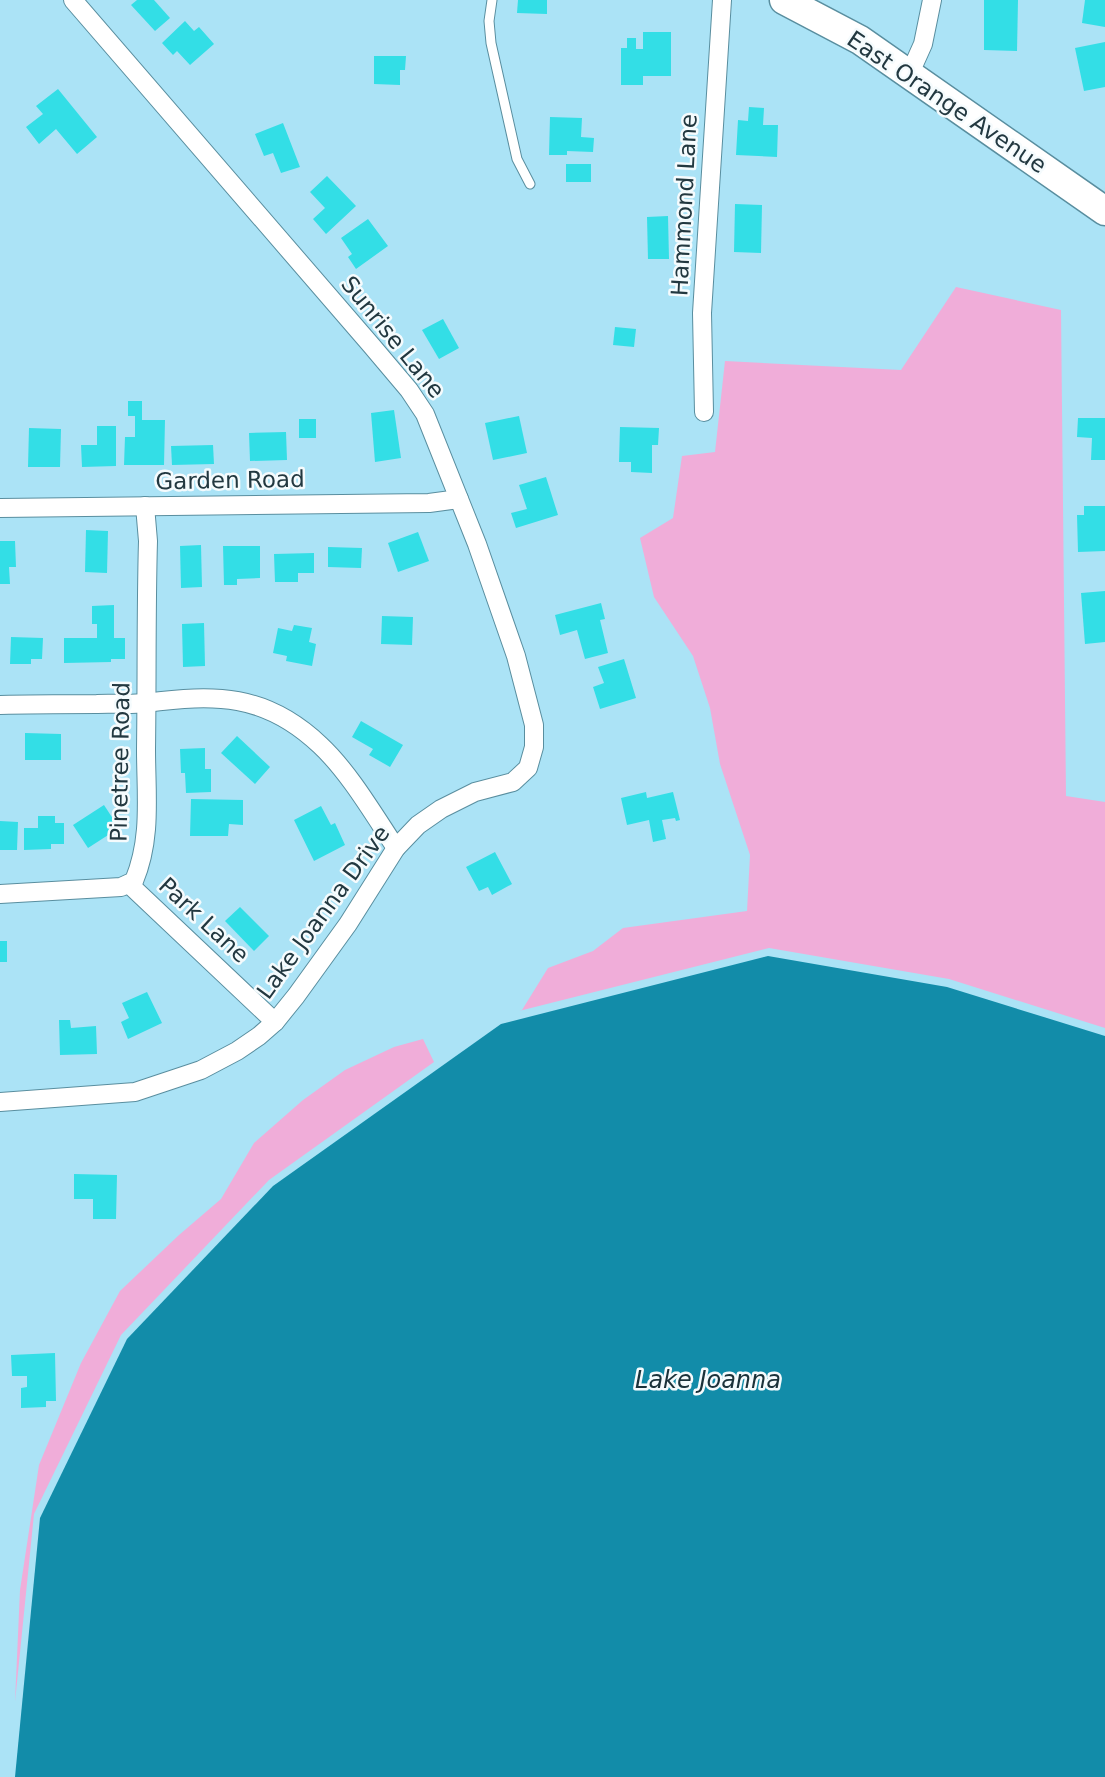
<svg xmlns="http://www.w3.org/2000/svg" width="1105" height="1777" font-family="'DejaVu Sans',sans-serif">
<rect width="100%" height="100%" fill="#abe3f6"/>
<!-- green -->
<g fill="#f0add9">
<polygon points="956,287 1061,310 1066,796 1105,802 1105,1028 949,979 769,948 519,1011 522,1010 548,968 593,951 623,928 747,911 750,855 720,764 710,708 693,656 654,597 640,538 673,518 682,456 715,452 725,361 901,370"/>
<polygon points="423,1039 434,1062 269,1180 121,1335 34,1514 15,1702 20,1590 39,1465 81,1363 120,1291 179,1235 221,1199 254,1143 303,1100 345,1070 394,1047"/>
</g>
<!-- water -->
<polygon fill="#128ca9" points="768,956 947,987 1105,1036 1105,1777 15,1777 40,1518 127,1339 273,1186 501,1024"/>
<!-- building -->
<g fill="#33dee6">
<polygon points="137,0 154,0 170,18 155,31 131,5"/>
<polygon points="518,0 547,0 547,14 517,13"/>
<polygon points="984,0 1018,0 1017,51 984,50"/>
<polygon points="1085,0 1105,0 1105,27 1082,23"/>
<polygon points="185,21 194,31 199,27 214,44 190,65 177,51 173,55 162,43"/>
<polygon points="643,32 671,32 671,76 643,76 643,85 621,85 621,48 627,48 627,38 636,38 636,49 643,49"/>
<polygon points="1105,42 1105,87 1084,91 1075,48"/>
<polygon points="374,56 406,56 405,70 400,70 400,85 374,84"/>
<polygon points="58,89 97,137 77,154 56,129 39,144 26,127 43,114 36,106"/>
<polygon points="749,107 764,108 763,125 778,125 777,157 736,155 738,120 748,121"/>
<polygon points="550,117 582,118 581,137 594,138 593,152 567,151 567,155 549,155"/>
<polygon points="283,123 300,167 281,173 273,153 264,156 255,134"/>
<rect x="566" y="164" width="25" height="18"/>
<polygon points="327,176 356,206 326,234 313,219 325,208 310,192"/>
<polygon points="735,204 762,205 761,253 734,252"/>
<polygon points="668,216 669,259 648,259 647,217"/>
<polygon points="368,219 388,246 356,269 348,257 352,254 341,238"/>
<polygon points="443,319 459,348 439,359 422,330"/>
<polygon points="615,327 636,329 634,347 613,345"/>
<polygon points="128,401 142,401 142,420 165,420 164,465 124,465 125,437 135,437 135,416 128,416"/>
<polygon points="394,410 401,458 375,462 371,413"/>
<polygon points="519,416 527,453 493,460 485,423"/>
<polygon points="1078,418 1105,418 1105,460 1091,460 1092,438 1077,437"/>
<rect x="299" y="419" width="17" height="19"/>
<polygon points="97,426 116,426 116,466 82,467 81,445 97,445"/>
<polygon points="620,427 659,428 658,445 652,445 652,473 631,472 631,462 619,462"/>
<polygon points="29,428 61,429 60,467 28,467"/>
<polygon points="286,432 287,460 250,461 249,433"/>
<polygon points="213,445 214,464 172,465 171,446"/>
<polygon points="546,477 558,515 516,528 511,513 527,509 519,485"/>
<polygon points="1084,506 1105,506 1105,551 1078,552 1077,515 1084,515"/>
<polygon points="86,530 108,531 107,573 85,572"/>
<polygon points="418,532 429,561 398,572 388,543"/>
<polygon points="0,541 15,541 16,567 9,567 10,584 0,584"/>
<polygon points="201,545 202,587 181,588 180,546"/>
<polygon points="223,546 260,546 260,578 237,579 237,585 224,585"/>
<polygon points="328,547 362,548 361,568 328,567"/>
<polygon points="314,553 314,573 298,573 298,582 275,582 274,554"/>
<polygon points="1105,591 1105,642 1085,644 1081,593"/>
<polygon points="601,603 605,619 600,620 608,653 585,659 577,630 560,635 555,615"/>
<polygon points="114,605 114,638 125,638 125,659 111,659 111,662 64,663 64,638 97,638 97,624 92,624 92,606"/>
<polygon points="382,616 413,617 412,645 381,644"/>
<polygon points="204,623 205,666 183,667 182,624"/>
<polygon points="294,625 312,628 309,642 316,644 312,666 286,661 287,656 273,653 278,628 292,631"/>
<polygon points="11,637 43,638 42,659 31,659 31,664 10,664"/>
<polygon points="624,659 636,698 600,709 593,687 604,683 598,667"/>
<polygon points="361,721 403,745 390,767 369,755 373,749 352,737"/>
<polygon points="25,733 61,734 61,760 25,760"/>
<polygon points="237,736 270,767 255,784 221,753"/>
<polygon points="205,748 205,769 211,769 211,792 186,793 185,773 181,773 180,749"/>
<polygon points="646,792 647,798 673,792 680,820 676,821 675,818 662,820 666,839 653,842 649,820 627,825 621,798"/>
<polygon points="191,799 243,800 243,825 229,824 228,836 190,836"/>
<polygon points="104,805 119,828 88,848 73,825"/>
<polygon points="321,806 331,825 335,823 345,845 314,861 294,820"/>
<polygon points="38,816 55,816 55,823 64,823 64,844 51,844 51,849 24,850 24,828 38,828"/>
<polygon points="0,821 18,822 17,850 0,850"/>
<polygon points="495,852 512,884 492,895 488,887 479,891 466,867"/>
<polygon points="240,907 269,936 254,951 225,921"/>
<rect x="0" y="941" width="7" height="21"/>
<polygon points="147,992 162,1023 128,1039 121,1022 129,1018 122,1003"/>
<polygon points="59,1020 70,1020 71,1028 96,1026 97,1054 60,1055"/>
<polygon points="74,1174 117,1175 116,1219 93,1219 93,1199 74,1199"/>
<polygon points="55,1353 56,1401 46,1401 46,1407 21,1408 21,1388 27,1387 27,1376 12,1376 11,1355"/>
</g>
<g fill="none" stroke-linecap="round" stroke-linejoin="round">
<defs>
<polyline id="service" points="492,0 489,21 491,43 517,159 530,184"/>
<g id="minor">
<polyline points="910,73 923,44 932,0"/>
<polyline points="704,412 702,313 722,0"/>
<polyline points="0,508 429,503 459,499"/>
<path d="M0 705C32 704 64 704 97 704 112 703 129 705 145 703 215 694 265 693 320 745 349 772 374 815 396 848"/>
<polyline points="130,885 275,1022"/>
<path d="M0 894 121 887 134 881C152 838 146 795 146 749 147 680 146 610 148 541L145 506"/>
<polyline points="0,1102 135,1092 201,1070 237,1051 259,1036 275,1022 296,996 348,924 396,848 418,825 441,809 475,792 513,782 528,768 534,747 534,725 516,656 477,544 425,414 409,390 371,345 73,0"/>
</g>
<polyline id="primary" points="784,0 860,40 1105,211"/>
</defs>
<!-- service casing -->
<use href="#service" stroke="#598e9f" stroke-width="11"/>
<!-- minor casing -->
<use href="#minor" stroke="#598e9f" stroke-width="20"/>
<!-- primary casing -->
<use href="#primary" stroke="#598e9f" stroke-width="31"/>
<!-- service -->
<use href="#service" stroke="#fff" stroke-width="9"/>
<!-- minor -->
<use href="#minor" stroke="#fff" stroke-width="18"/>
<!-- primary -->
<use href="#primary" stroke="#fff" stroke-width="28"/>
</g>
<g text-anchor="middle" stroke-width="5" stroke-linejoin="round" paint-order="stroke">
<!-- street labels -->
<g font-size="23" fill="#223840" stroke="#f5fbfd">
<text transform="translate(947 102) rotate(34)" y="8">East Orange Avenue</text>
<text transform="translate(684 205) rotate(-87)" y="8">Hammond Lane</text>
<text transform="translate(393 337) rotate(51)" y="8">Sunrise Lane</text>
<text transform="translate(230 480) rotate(-1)" y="8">Garden Road</text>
<text transform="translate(120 762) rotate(-89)" y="8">Pinetree Road</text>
<text transform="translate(323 912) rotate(-54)" y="8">Lake Joanna Drive</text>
<text transform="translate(204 920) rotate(43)" y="8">Park Lane</text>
</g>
<!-- water labels -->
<g font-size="24" font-style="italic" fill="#1b323a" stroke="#f5fbfd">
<text x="708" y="1388">Lake Joanna</text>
</g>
</g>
</svg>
